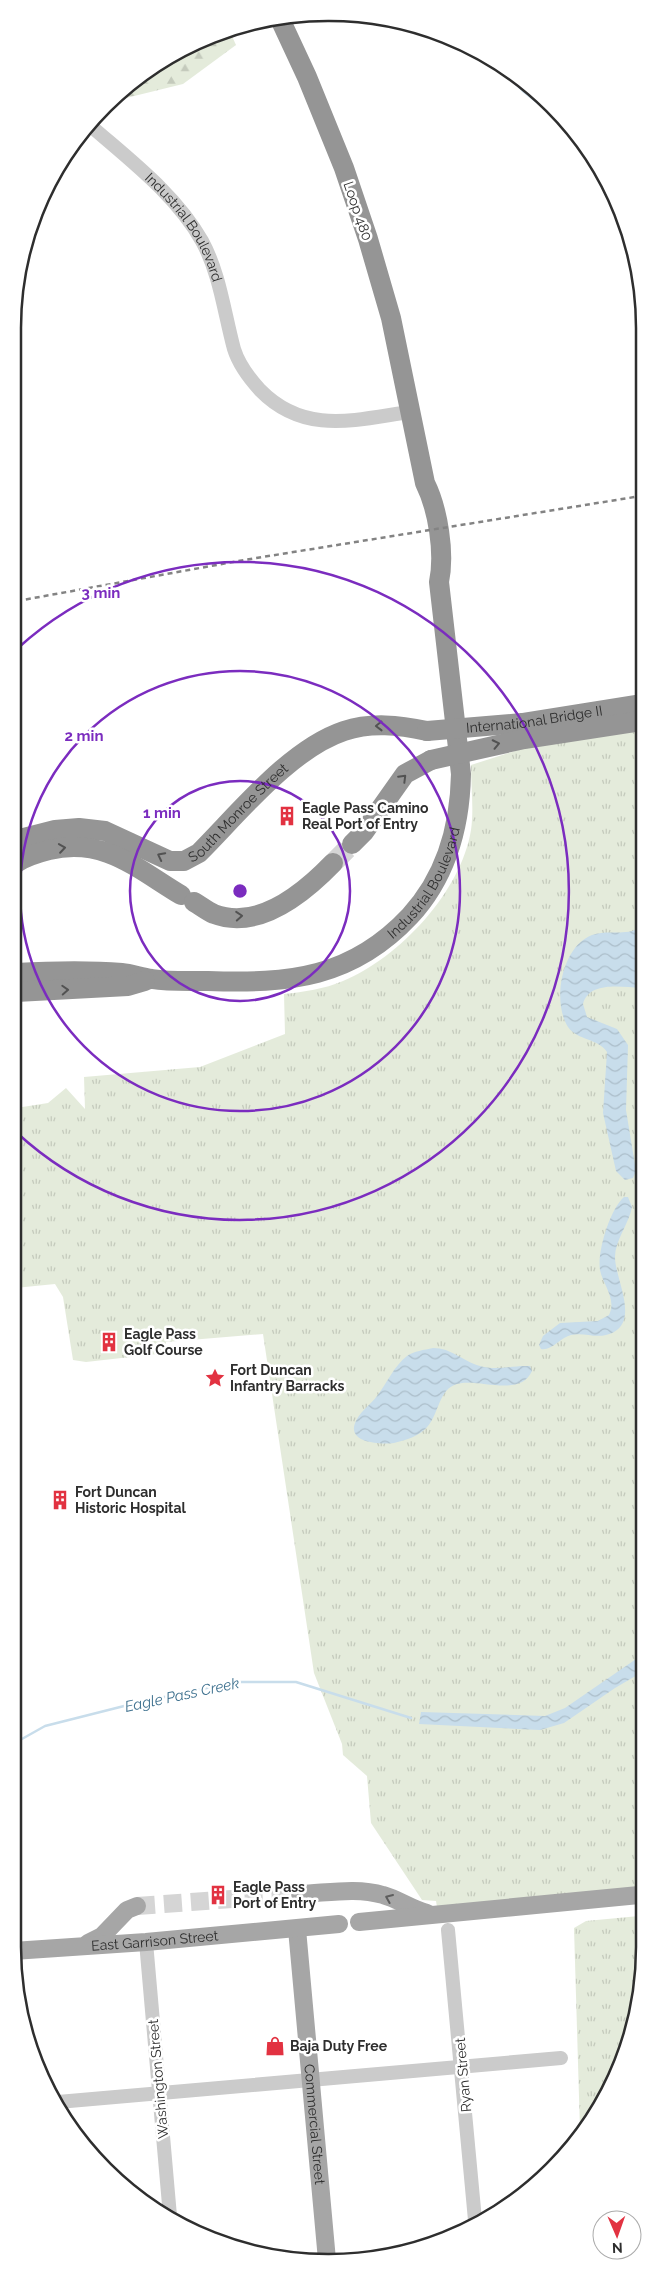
<svg xmlns="http://www.w3.org/2000/svg" width="657" height="2275" font-family="Raleway,sans-serif">
<defs>
<pattern id="grass-tufts" width="24" height="20" patternUnits="userSpaceOnUse" patternTransform="scale(1.25)"><rect width="24" height="20" fill="#e4ebdb"/><path d="M3 7l-1-3M5 7V3M7 7l1-3M15 17l-1-3M17 17v-4M19 17l1-3" fill="none" stroke="#c4cabc"/></pattern>
<pattern id="forest-firs" width="22" height="20" patternUnits="userSpaceOnUse" patternTransform="scale(1.25)"><rect width="22" height="20" fill="#e4ebdb"/><path d="M5 1l3.5 6h-7zM16 11l3.5 6h-7z" fill="#c4cabc"/></pattern>
<pattern id="water-waves" width="16" height="10" patternUnits="userSpaceOnUse" patternTransform="scale(1.25)"><rect width="16" height="10" fill="#c8ddeb"/><path d="M0 5q4-4 8 0t8 0" fill="none" stroke="#acbeca"/></pattern>
</defs>
<rect width="100%" height="100%" fill="#fff"/>
<!-- grass -->
<g fill="url(#grass-tufts)">
<path d="M641 729 639 1887 437 1907 436 1901 422 1900 371 1823 367 1776 343 1755 342 1744 314 1673 263 1334 166 1342V1353L86 1362 73 1360 63 1297 55 1284 15 1288 16 1108 48 1103 66 1088 85 1109 84 1077 200 1067 285 1034 284 994C304 992 324 989 343 981 399 958 461 892 471 830 474 810 471 786 471 765L524 748Z"/>
<polygon points="639,1916 638,2008 602,2105 580,2130 574,1928 586,1921"/>
</g>
<!-- forest -->
<polygon fill="url(#forest-firs)" points="231,34 236,45 183,84 126,98 122,97 153,66"/>
<!-- water -->
<g fill="url(#water-waves)">
<path d="M641 927 640 988C622 987 589 981 583 1004L587 1017 617 1029 628 1045 626 1110 636 1171 633 1178 625 1180 616 1171 603 1113 607 1052C598 1038 578 1041 568 1027 552 1002 561 947 592 935 608 929 625 937 641 927Z"/>
<path d="M624 1197H628L632 1207C629 1224 615 1240 615 1257 615 1280 643 1326 606 1335 594 1338 583 1332 571 1335 561 1337 552 1351 541 1349L539 1345 543 1336 560 1323 598 1321 609 1315C617 1299 603 1285 600 1270 597 1252 610 1209 624 1197Z"/>
<path d="M433 1348C452 1348 462 1361 480 1366 497 1371 513 1365 530 1366L532 1371C520 1398 479 1378 457 1384 439 1389 439 1413 428 1426 420 1436 406 1440 394 1443 380 1445 343 1443 357 1419 362 1410 371 1404 377 1396 387 1383 394 1366 407 1356 414 1351 424 1350 433 1348Z"/>
<polygon points="639,1657 639,1674 615,1688 564,1723 540,1730 419,1724 421,1712 545,1716 565,1708"/>
</g>
<g fill="none" stroke-linecap="round" stroke-linejoin="round">
<!-- stream -->
<g stroke="#c8ddeb" stroke-width="2.5">
<polyline points="497,63 523,91 572,130"/>
<polyline points="13,1744 45,1726 136,1703 235,1682 296,1682 411,1718"/>
</g>
<!-- major-tunnel -->
<polyline stroke="#d5d5d5" stroke-width="18" stroke-dasharray="18 9" stroke-linecap="butt" points="137,1906 300,1894"/>
<!-- highway-tunnel -->
<polyline stroke="#d5d5d5" stroke-width="20" stroke-dasharray="20 10" stroke-linecap="butt" points="333,863 352,844"/>
<!-- minor -->
<g stroke="#cbcbcb" stroke-width="14">
<path id="s1" d="M92 127C131 161 176 195 202 241 220 274 224 312 234 349 239 365 249 378 260 390 304 435 354 420 409 412"/>
<polyline points="448,1930 475,2220"/>
<polyline points="146,1942 170,2216"/>
<polyline points="58,2102 561,2058"/>
</g>
<!-- major -->
<g stroke="#a6a6a6" stroke-width="18">
<path d="M300 1894C327 1893 357 1887 383 1895 398 1899 411 1909 427 1913"/>
<polyline points="359,1922 639,1895"/>
<path id="s2" d="M297 1929 327 2260"/>
<polyline points="88,1943 102,1936 127,1910 137,1906"/>
<path id="s3" d="M13 1951 146 1942 339 1924"/>
</g>
<!-- highway -->
<g stroke="#959595" stroke-width="20">
<path id="s4" d="M16 840 55 830 79 828 105 831 170 861H184L199 853C239 813 290 749 344 731 371 722 399 725 427 731"/>
<polyline points="352,844 364,832 405,774 431,760"/>
<path d="M16 863C26 856 37 853 49 850 104 837 136 868 181 895"/>
<path d="M194 902C201 906 207 911 214 914 259 931 305 892 333 863"/>
<path id="s5" d="M16 973C52 971 86 970 122 973 132 974 142 978 152 979 170 982 190 981 208 981 289 984 352 978 410 916 446 877 460 826 461 774L439 582C445 553 438 509 425 483L391 318 368 239 344 168 307 77 280 19"/>
<polyline points="16,992 128,986 145,981"/>
</g>
<!-- rail -->
<polyline stroke="#838383" stroke-width="2.5" stroke-dasharray="5 4" stroke-linecap="butt" points="17,601 244,560 641,496"/>
<!-- highway-bridge -->
<g stroke="#959595" stroke-width="20">
<path id="s6" d="M427 731 522 723 641 704"/>
<polyline points="431,760 524,739 641,721"/>
</g>
</g>
<!-- one-way arrows -->
<defs><path id="oneway-chevron" d="M-2-3.5L2.5 0L-2 3.5" fill="none" stroke-width="1.6" stroke-linecap="round" stroke-linejoin="round" transform="scale(1.25)"/></defs>
<g stroke="#525252">
<use href="#oneway-chevron" transform="translate(379 726) rotate(179)"/>
<use href="#oneway-chevron" transform="translate(496 744) rotate(-12)"/>
<use href="#oneway-chevron" transform="translate(403 778) rotate(-45)"/>
<use href="#oneway-chevron" transform="translate(62 848) rotate(-8)"/>
<use href="#oneway-chevron" transform="translate(161 856) rotate(-153)"/>
<use href="#oneway-chevron" transform="translate(239 916) rotate(-4)"/>
<use href="#oneway-chevron" transform="translate(65 990) rotate(-3)"/>
</g>
<use stroke="#5e5e5e" href="#oneway-chevron" transform="translate(389 1898) rotate(-157)"/>
<!-- distance rings -->
<g fill="none" stroke="#7b2cbf" stroke-width="2.5">
<circle cx="240" cy="891" r="110"/>
<circle cx="240" cy="891" r="220"/>
<path d="M18 648A329 329 0 1 1 16 1132"/>
</g>
<!-- icons -->
<defs>
<symbol id="building-bare" viewBox="-9 -9 18 18"><path d="M-4-6H4V6H1V3H-1V6H-4ZM-2.5-4.3h1.7v1.8h-1.7ZM.8-4.3h1.7v1.8H.8ZM-2.5-1h1.7V.8h-1.7ZM.8-1h1.7V.8H.8Z" fill="#e23241" stroke="#fff" stroke-width="2.5" paint-order="stroke"/></symbol>
<symbol id="sight-bare" viewBox="-9 -9 18 18"><path d="M0-6L1.8-2.2L6-1.7L2.9 1.2L3.7 5.4L0 3.3L-3.7 5.4L-2.9 1.2L-6-1.7L-1.8-2.2Z" fill="#e23241" stroke="#fff" stroke-width="2.5" paint-order="stroke"/></symbol>
<symbol id="shop-bare" viewBox="-9 -9 18 18"><path d="M-5-2.5h2.3a2.7 3.5 0 0 1 5.4 0H5L5.5 6h-11ZM-1.5-2.5h3a1.5 2.3 0 0 0-3 0Z" fill="#e23241" stroke="#fff" stroke-width="2.5" paint-order="stroke"/></symbol>
</defs>
<g fill-rule="evenodd">
<use href="#building-bare" x="273" y="802" width="28" height="28"/>
<use href="#building-bare" x="95" y="1328" width="28" height="28"/>
<use href="#sight-bare" x="201" y="1364" width="28" height="28"/>
<use href="#building-bare" x="46" y="1486" width="28" height="28"/>
<use href="#building-bare" x="204" y="1881" width="28" height="28"/>
<use href="#shop-bare" x="261" y="2032" width="28" height="28"/>
</g>
<g text-anchor="middle" stroke-width="5" stroke-linejoin="round" paint-order="stroke">
<!-- street labels -->
<g font-size="14" fill="#2e2e2e" stroke="#fff">
<text transform="translate(358 211) rotate(71)" y="5">Loop 480</text>
<text dy="5" stroke="none"><textPath href="#s1" startOffset="138">Industrial Boulevard</textPath></text>
<text dy="5" stroke="none"><textPath href="#s6" startOffset="108">International Bridge II</textPath></text>
<text dy="5" stroke="none"><textPath href="#s4" startOffset="249">South Monroe Street</textPath></text>
<text dy="5" stroke="none"><textPath href="#s5" startOffset="449">Industrial Boulevard</textPath></text>
<text dy="5" stroke="none"><textPath href="#s3" startOffset="142">East Garrison Street</textPath></text>
<text transform="translate(463 2075) rotate(-95)" y="5">Ryan Street</text>
<text transform="translate(158 2079) rotate(-95)" y="5">Washington Street</text>
<text dy="5" stroke="none"><textPath href="#s2" startOffset="196">Commercial Street</textPath></text>
</g>
<!-- poi labels -->
<g font-size="14" font-weight="bold" fill="#2e2e2e" stroke="#fff" text-anchor="start">
<text x="302" y="813">Eagle Pass Camino<tspan x="302" dy="16">Real Port of Entry</tspan></text>
<text x="124" y="1339">Eagle Pass<tspan x="124" dy="16">Golf Course</tspan></text>
<text x="230" y="1375">Fort Duncan<tspan x="230" dy="16">Infantry Barracks</tspan></text>
<text x="75" y="1497">Fort Duncan<tspan x="75" dy="16">Historic Hospital</tspan></text>
<text x="233" y="1892">Eagle Pass<tspan x="233" dy="16">Port of Entry</tspan></text>
<text x="290" y="2051">Baja Duty Free</text>
</g>
<!-- water labels -->
<g font-size="15" font-style="italic" fill="#3d708e" stroke="#fff">
<text transform="translate(182 1695) rotate(-12)" y="5">Eagle Pass Creek</text>
</g>
</g>
<!-- crop -->
<path d="M0 0H657V2275H0ZM328 21H329A307 307 0 0 1 636 328V1947A307 307 0 0 1 329 2254H328A307 307 0 0 1 21 1947V328A307 307 0 0 1 328 21Z" fill="#fff" fill-rule="evenodd"/>
<path fill="none" stroke="#2e2e2e" stroke-width="2.5" d="M328 21H329A307 307 0 0 1 636 328V1947A307 307 0 0 1 329 2254H328A307 307 0 0 1 21 1947V328A307 307 0 0 1 328 21Z"/>
<circle cx="240" cy="891" r="8" fill="#7b2cbf" stroke="#fff" stroke-width="2.5"/>
<g font-size="15" text-anchor="middle" font-weight="bold" fill="#7b2cbf" stroke="#fff" stroke-width="5" stroke-linejoin="round" paint-order="stroke">
<text x="101" y="598">3 min</text>
<text x="84" y="741">2 min</text>
<text x="162" y="818">1 min</text>
</g>
<!-- north arrow -->
<g transform="translate(617 2235) rotate(178)"><circle r="24" fill="#ffffff" stroke="#ababab"/>
<path d="M0-4L9 19L0 12L-9 19Z" fill="#e23241"/>
<text y="-8" font-size="14" font-weight="bold" text-anchor="middle" fill="#2e2e2e">N</text>
</g>
</svg>
